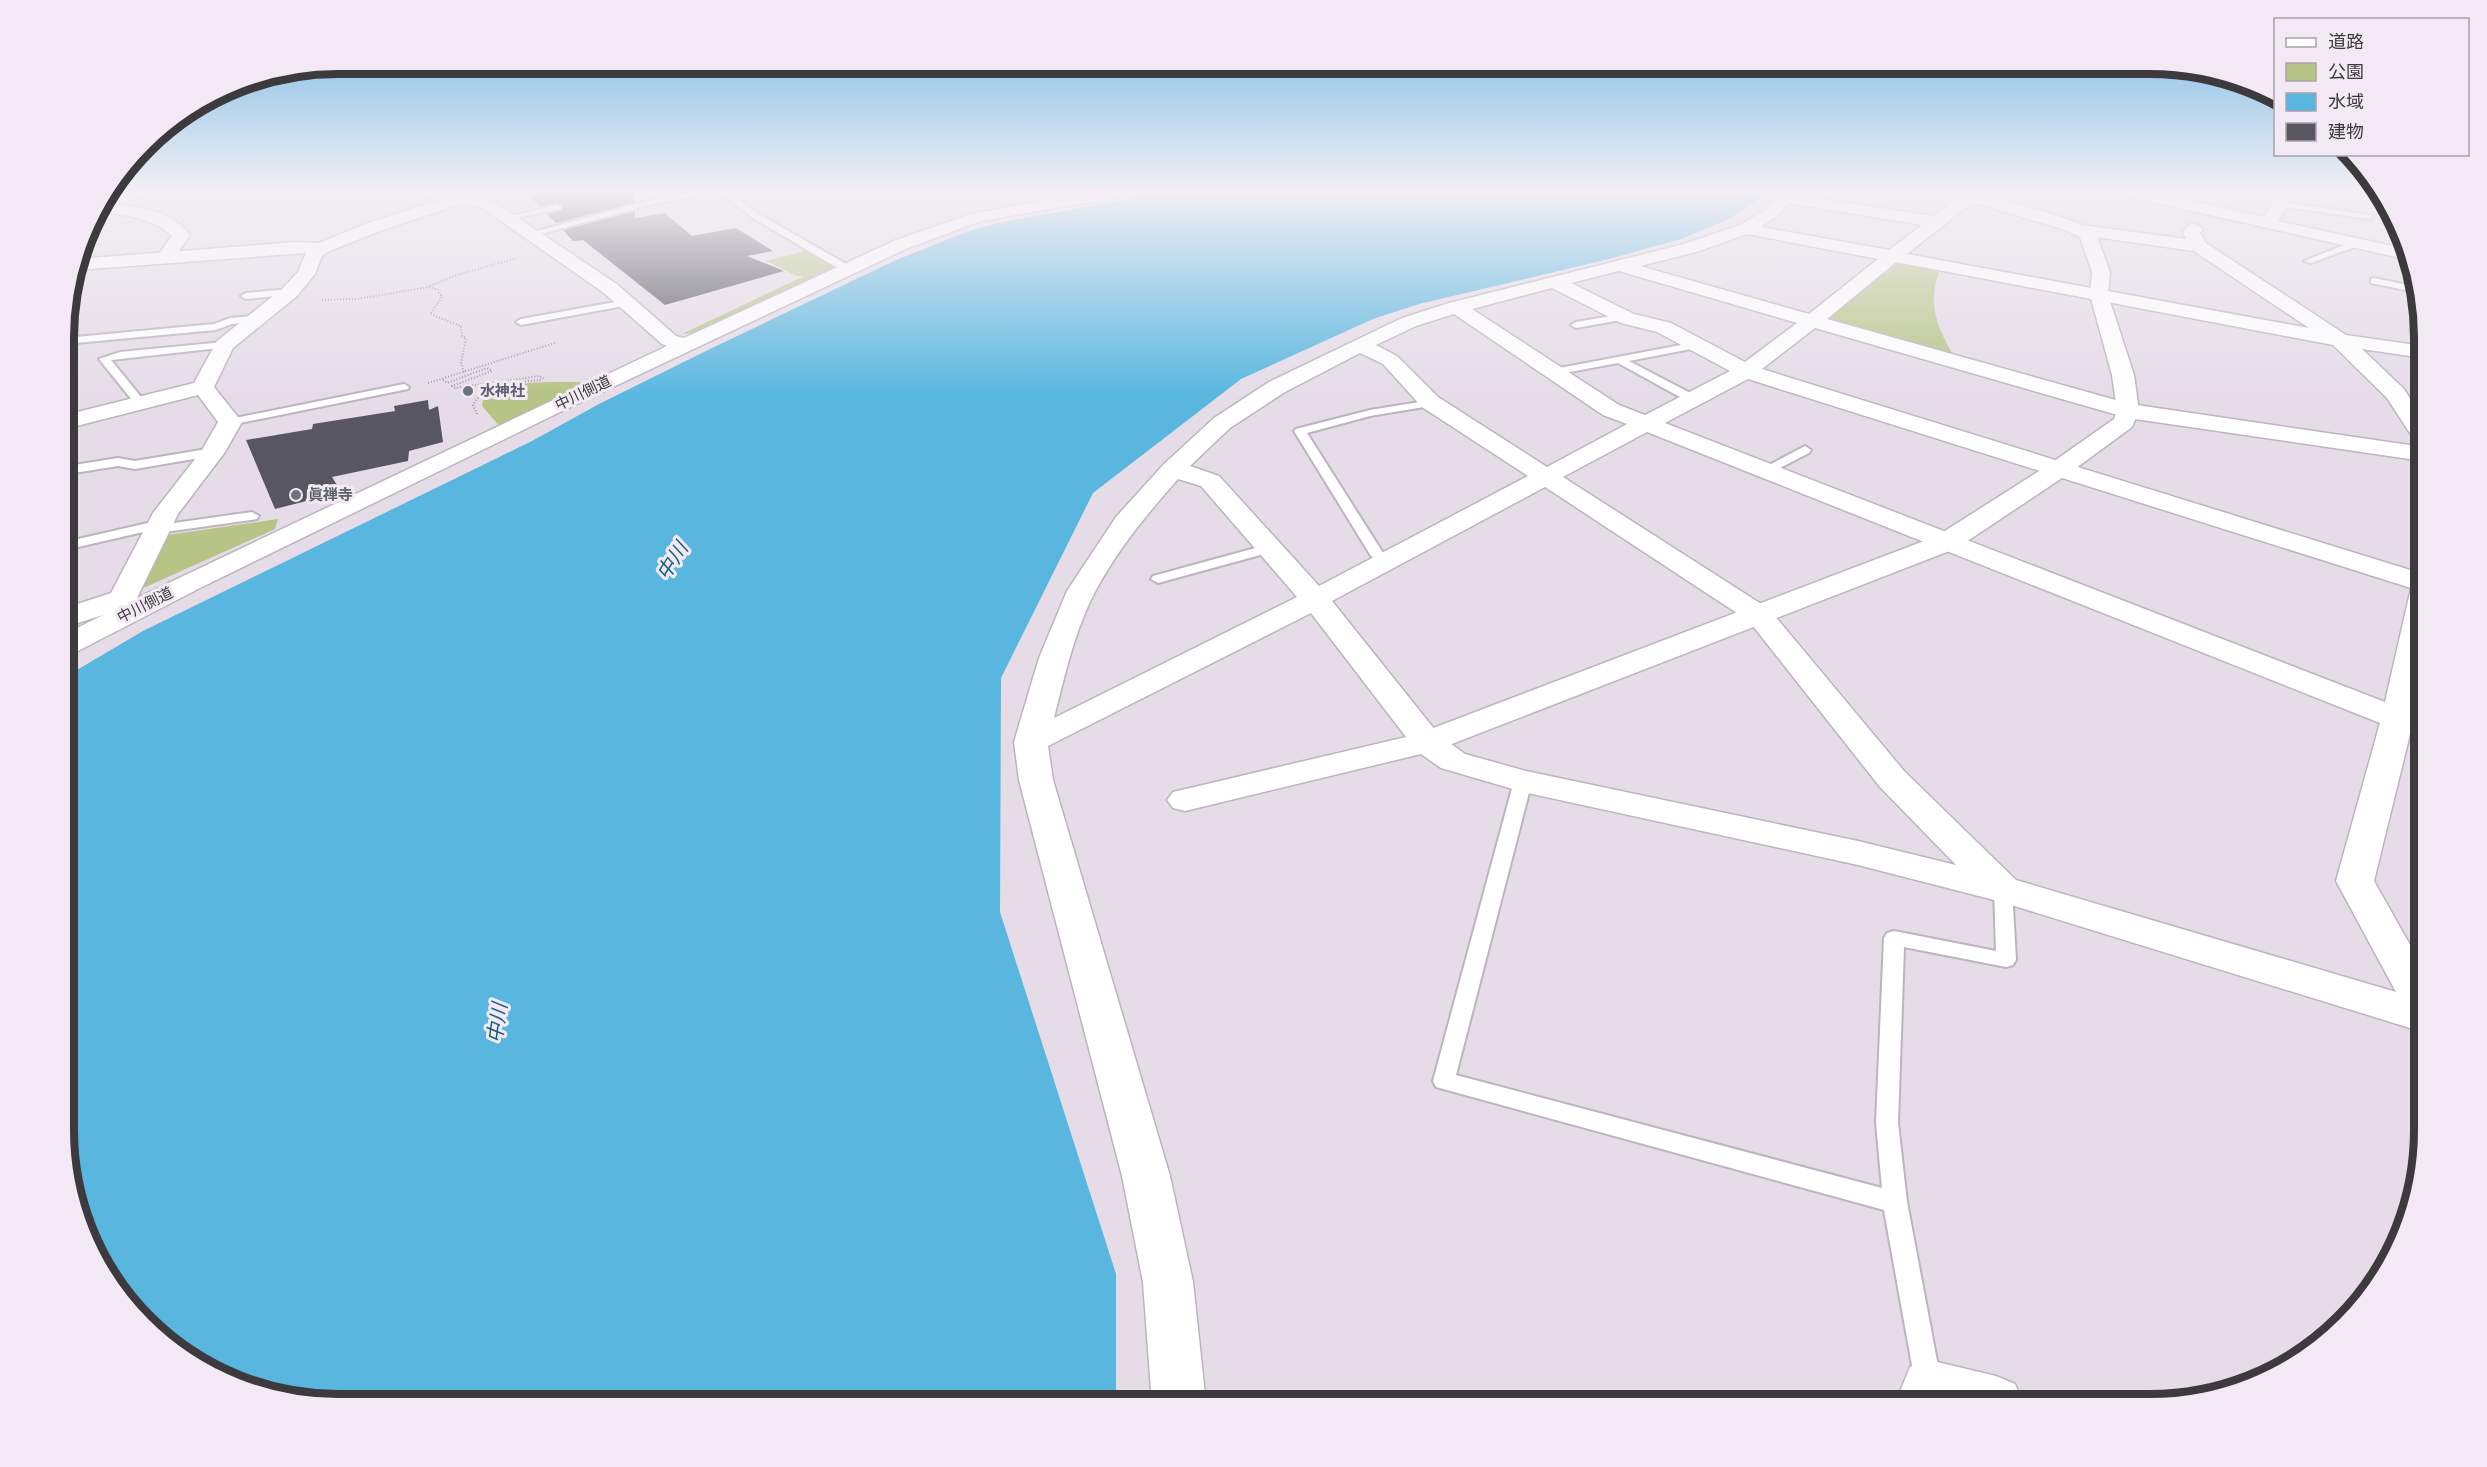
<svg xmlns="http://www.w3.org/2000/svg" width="2487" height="1467" font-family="Barlow,'Noto Sans JP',sans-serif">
<rect width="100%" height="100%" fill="#e5dce7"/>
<!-- green -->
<g fill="#b6c485">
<polygon points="805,251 832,266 833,272 699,333 682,334 819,269 804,276 797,276 766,261"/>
<path d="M1898 263 1939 272C1927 305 1938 329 1955 358L1824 321Z"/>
<path d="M550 382H596L501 428 482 406 483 400C501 383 528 383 550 382Z"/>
<polygon points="278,519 275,529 139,590 167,535"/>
</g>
<!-- water -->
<polygon fill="#58b6df" points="1168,192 1764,192 1760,198 1729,219 1681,239 1609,259 1419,304 1373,319 1241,379 1093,493 1001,678 1000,912 1116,1274 1116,1404 337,1404 266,1395 200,1367 109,1282 65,1165 65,677 143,631 532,441 599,404 712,348 894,261 966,232 993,224"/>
<!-- building -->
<g fill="#575661">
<polygon points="526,192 632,192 634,203 556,223 547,214 560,211 562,205 556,203 540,207"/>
<polygon points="635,211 635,218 665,213 692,236 736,228 773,251 747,256 784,271 665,305 583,240 573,241 563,230"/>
<polygon points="428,400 429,410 438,406 443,442 409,451 408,461 332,477 337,485 318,490 322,497 275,509 246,440 312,429 313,424 395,411 394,406"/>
</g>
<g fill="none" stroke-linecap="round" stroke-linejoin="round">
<defs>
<g id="service">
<polygon points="696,192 714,192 649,205 530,237 526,234 648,201"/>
<polygon points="719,192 728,192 759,214 853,268 848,271 834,266 753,218"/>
<polygon points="1047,192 1061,192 1067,195 1063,197"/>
<polygon points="2282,202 2369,215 2373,217 2369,219 2279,206 2279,202"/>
<polygon points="557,205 561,207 560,209 507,220 503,218"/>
<polygon points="2357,240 2360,241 2360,245 2311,263 2304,261"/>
<polygon points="2374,278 2413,286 2415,292 2371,283 2371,279"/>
<polygon points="290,289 293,290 293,294 246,299 241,296 246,293"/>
<polygon points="626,300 631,303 629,305 521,325 516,322 521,319"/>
<polygon points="1623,314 1626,315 1626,319 1576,328 1571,325 1576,322"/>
<polygon points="254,316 257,317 257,321 232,324 216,330 65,344 65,338 214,324 230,318"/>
<polygon points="224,342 229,345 228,347 111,360 146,403 140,406 136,405 99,359 120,352"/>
<polygon points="1697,342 1702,345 1701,347 1629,361 1698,397 1700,399 1694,402 1678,396 1618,363 1554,375 1549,372 1554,369"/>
<polygon points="404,384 409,387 408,389 230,425 224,422 230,419"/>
<polygon points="1432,400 1438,403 1436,405 1370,416 1307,433 1383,553 1392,560 1390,563 1380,563 1371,556 1294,431 1296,429 1370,410"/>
<polygon points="1805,446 1811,450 1809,453 1768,474 1764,475 1758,471"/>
<polygon points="213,448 219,452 217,455 135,469 118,466 74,473 68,469 74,465 118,458 135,461"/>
<polygon points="252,512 259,516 257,519 158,533 152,530 65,550 65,542 161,520 167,524"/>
<polygon points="1270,544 1275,545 1277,548 1275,551 1158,583 1151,579 1153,576"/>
<polygon points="1523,776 1529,777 1532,781 1456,1075 1882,1188 1876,1123 1884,938 1887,933 1894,931 1996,951 1994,889 1996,884 2003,882 2010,884 2012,889 2016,960 2013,965 2006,967 1904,947 1898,1123 1907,1202 1941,1382 1938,1391 1928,1395 1918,1391 1915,1382 1884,1210 1436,1087 1433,1081 1514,781 1517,777"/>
</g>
<g id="minor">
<polygon points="125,192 149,192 147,195 105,209 96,210 104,199"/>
<path d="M465 192H489L479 198 496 203 618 285 676 336 684 338 896 240 971 214 1091 192H1127L1119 197 981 221 908 248 560 412 200 588 76 652 65 655V634L103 615 65 627V608L111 593 153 513 202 450 218 422 198 395 65 429V415L194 383 217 341 283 288 298 272 306 253 77 270H75L78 259 297 242 319 243 365 224ZM463 203 484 209 604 293 662 344 667 346 137 598 178 514 225 452 242 422 214 387 233 348 297 296 315 274 322 256 327 252 377 232Z"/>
<path d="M1782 192H1799L1797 195 1933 216 1958 198 1987 197 1989 200 1987 203 1968 206 1907 254 2309 328 2194 251 2081 235 2073 230 2081 225 2186 239 2183 232 2189 225 2195 224 2203 229 2200 233 2206 243 2346 335 2423 346V358L2362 349 2404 389 2423 419V443L2415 441 2387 398 2333 345 1896 262 1827 319 2130 404 2423 447V461L2128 418 1815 328 1762 369 2423 574V668L2415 713 2423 717V738L2410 734 2374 881 2423 968V1032L1998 901 1858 865 1523 792 1441 768 1421 754 1185 811 1173 808 1167 800 1173 792 1406 737 1311 613 1048 746 1053 780 1170 1176 1193 1282 1206 1404H1152L1143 1282 1122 1176 1019 780 1014 742 1039 658 1067 591 1116 517 1164 464 1214 418 1269 382 1402 318 1449 303 1684 244 1740 225 1765 210ZM1789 203 1922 225 1889 250 1761 227 1777 216ZM1747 234 1878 259 1809 314 1640 266 1696 252ZM1619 271 1797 323 1745 362 1671 323 1634 314 1571 283ZM1552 288 1621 323 1657 332 1730 371 1645 415 1619 405 1472 309ZM1454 314 1603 415 1627 424 1547 467 1438 397 1397 356 1376 345 1416 326ZM1360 353 1383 364 1422 407 1528 476 1319 586 1219 476 1190 466 1230 428 1285 392ZM1748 379 2411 588 2385 702 1665 423ZM1647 432 2380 723 2336 881 2396 992 2016 880 1904 771 1769 609 1563 477ZM1178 479 1201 486 1297 597 1054 718C1065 675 1075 629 1096 590 1118 549 1147 514 1178 479ZM1545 487 1749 621 1880 787 1956 865 1858 841 1526 771 1465 754 1439 735 1332 601Z"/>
<polygon points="2122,192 2152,192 2264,217 2280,192 2296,192 2278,221 2402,248 2405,259 2130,197"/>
<polygon points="1929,1360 1996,1376 2015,1384 2023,1403 1895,1404 1910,1367"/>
</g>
<g id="tertiary">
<polygon points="418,192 456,192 469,195 471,198 463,203 426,197"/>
<path d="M1981 195C2002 200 2085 220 2096 234L2110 272 2108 295 2134 375 2139 411 2132 427 2068 474 1957 548 1439 749 1427 752 1415 749 1410 742 1415 735 1937 536 2050 464 2114 419 2117 411 2112 375 2090 295 2092 272 2080 237 2062 229 1975 203 1973 200Z"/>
<path d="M102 203C132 206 170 208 190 235L174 258H162L159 254 172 236C150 215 123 216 95 211Z"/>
</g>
</defs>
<!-- service casing -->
<use href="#service" stroke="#bcb4bf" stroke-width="4"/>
<!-- minor casing -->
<use href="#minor" stroke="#bcb4bf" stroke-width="3"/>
<!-- tertiary casing -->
<use href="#tertiary" stroke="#bcb4bf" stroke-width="3"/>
<!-- path -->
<g stroke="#9e97a0" stroke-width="2" stroke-dasharray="1 2" stroke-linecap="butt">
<polyline points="430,286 457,275 517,258"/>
<polyline points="322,300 357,299 429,287 438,290 442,297 430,314 461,326 462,336 466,338 461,364 464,372"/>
<polyline points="443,380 447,383 487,368 492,371 452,386 455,388 539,376 544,379"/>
<polyline points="428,383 555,343"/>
<path d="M477 414 473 405C485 383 519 382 542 380"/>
</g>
<!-- service -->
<use href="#service" fill="#fff" fill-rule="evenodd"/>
<!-- minor -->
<use href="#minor" fill="#fff" fill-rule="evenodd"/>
<!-- tertiary -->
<use href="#tertiary" fill="#fff" fill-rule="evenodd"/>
</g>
<!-- sky -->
<linearGradient id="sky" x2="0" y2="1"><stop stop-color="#6eb5e4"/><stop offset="0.48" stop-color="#f3eff4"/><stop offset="1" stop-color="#f3eff4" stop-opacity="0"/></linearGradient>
<rect width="2487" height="398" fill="url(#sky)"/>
<!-- markers -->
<g fill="#6b7280" stroke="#f2e9f4" stroke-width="2">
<circle cx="468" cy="391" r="6"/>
<circle cx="296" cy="495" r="6"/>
</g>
<g text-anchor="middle" stroke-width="6" stroke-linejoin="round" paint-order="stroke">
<!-- far-worship labels -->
<g font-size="15" font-weight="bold" fill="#5b616d" stroke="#f2e9f4" text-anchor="start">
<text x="480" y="396">水神社</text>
<text x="308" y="500">眞禅寺</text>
</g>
<!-- far-street labels -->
<g font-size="15" fill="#3d3a3e" stroke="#f2e9f4">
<text transform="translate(583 393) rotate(-26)" y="5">中川側道</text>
<text transform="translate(145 605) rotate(-27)" y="5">中川側道</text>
</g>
<!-- water labels -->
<g font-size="20" font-style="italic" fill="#17607c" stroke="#f2e9f4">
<text transform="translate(672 561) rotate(-57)" y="7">中川</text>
<text transform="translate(497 1023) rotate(-82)" y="7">中川</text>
</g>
</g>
<!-- crop -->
<path d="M0 0H2487V1467H0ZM338 74H2150A264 264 0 0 1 2414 338V1130A264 264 0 0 1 2150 1394H338A264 264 0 0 1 74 1130V338A264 264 0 0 1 338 74Z" fill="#f2e9f4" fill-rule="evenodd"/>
<path fill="none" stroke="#3d3a3e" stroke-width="8" d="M338 74H2150A264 264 0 0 1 2414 338V1130A264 264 0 0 1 2150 1394H338A264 264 0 0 1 74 1130V338A264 264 0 0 1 338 74Z"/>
<!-- legend -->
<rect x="2274" y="18" width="195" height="138" fill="#f2e9f4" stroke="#aaa3ab" stroke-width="1.5"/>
<rect x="2286" y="38" width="30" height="9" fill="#ffffff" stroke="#aaa3ab" stroke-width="1.5"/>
<text x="2328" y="48" font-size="18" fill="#3d3a3e">道路</text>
<rect x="2286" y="63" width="30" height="18" fill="#b6c485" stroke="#aaa3ab" stroke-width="1.5"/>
<text x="2328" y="78" font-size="18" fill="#3d3a3e">公園</text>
<rect x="2286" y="93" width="30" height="18" fill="#58b6df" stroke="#aaa3ab" stroke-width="1.5"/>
<text x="2328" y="108" font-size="18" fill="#3d3a3e">水域</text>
<rect x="2286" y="123" width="30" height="18" fill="#575661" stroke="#aaa3ab" stroke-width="1.5"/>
<text x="2328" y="138" font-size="18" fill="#3d3a3e">建物</text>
</svg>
